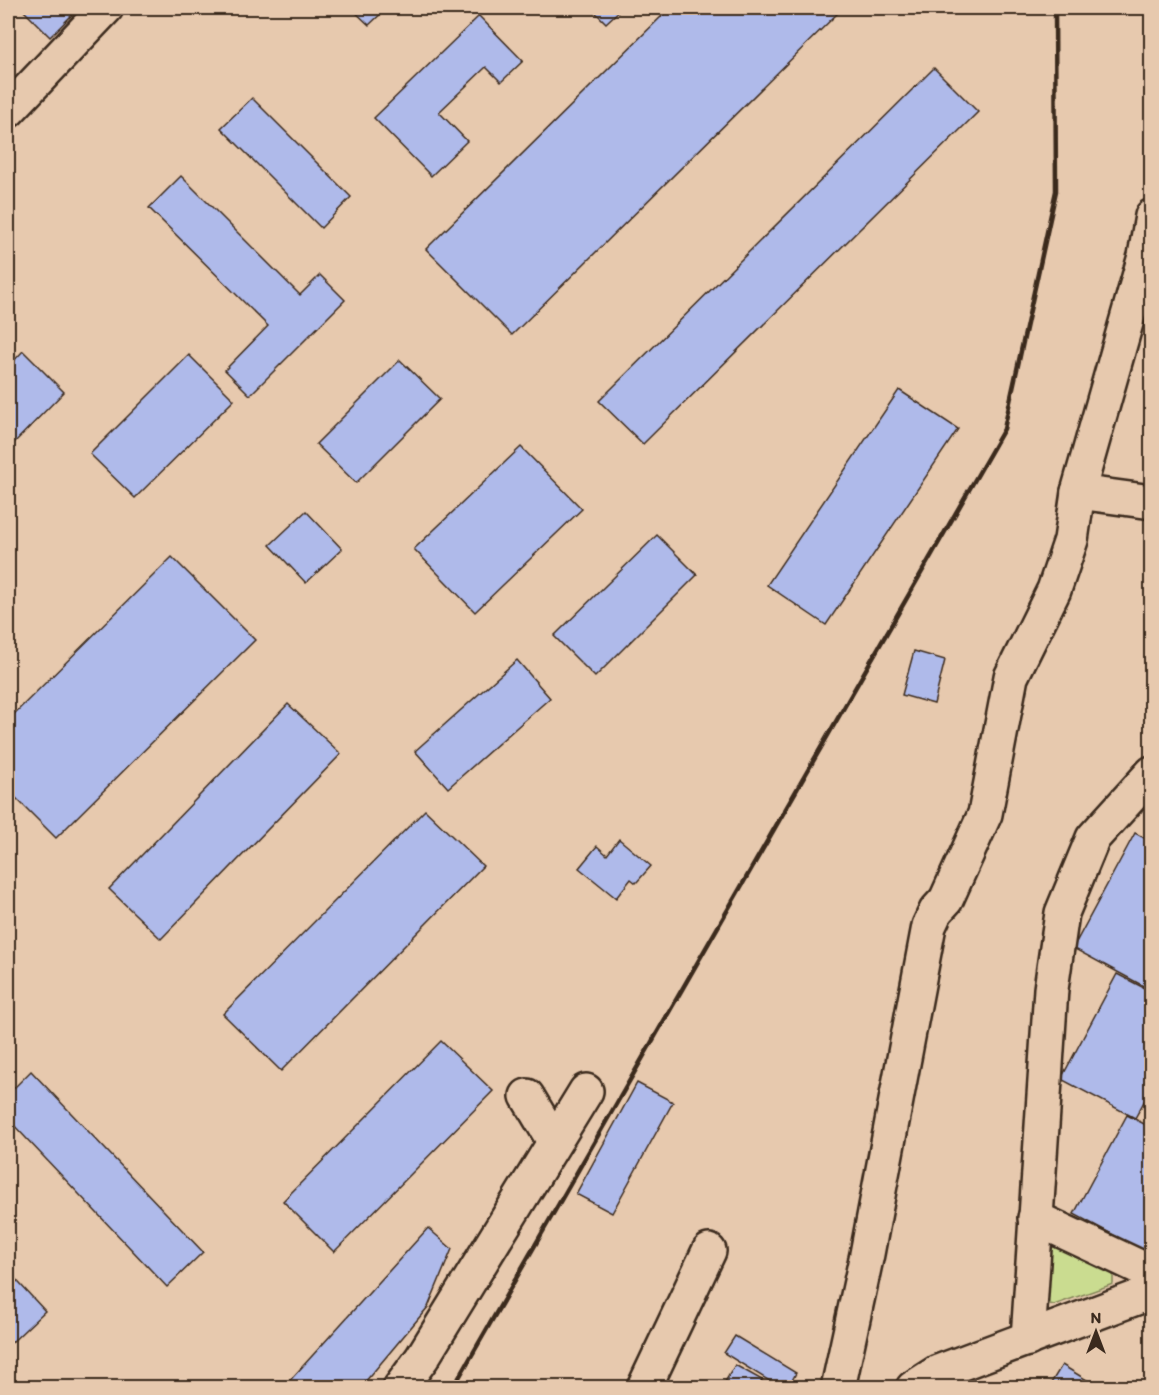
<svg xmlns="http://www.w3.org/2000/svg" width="1159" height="1395" font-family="Itim,sans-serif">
<rect width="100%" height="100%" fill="#e7c9ae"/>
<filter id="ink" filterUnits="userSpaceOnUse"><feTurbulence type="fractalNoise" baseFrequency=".0167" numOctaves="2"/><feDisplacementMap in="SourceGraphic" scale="12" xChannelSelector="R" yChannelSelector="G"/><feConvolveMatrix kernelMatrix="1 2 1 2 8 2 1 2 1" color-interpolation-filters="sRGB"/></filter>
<g filter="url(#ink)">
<!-- green -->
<polygon fill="#cadc90" stroke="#828357" stroke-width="1.5" points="1060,1244 1113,1274 1113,1284 1054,1305 1046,1303 1052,1245"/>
<!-- building -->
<g fill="#afbaea" stroke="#3b2a1e" stroke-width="1.5">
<polygon points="21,8 79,8 50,37"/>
<polygon points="351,8 387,8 369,25"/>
<polygon points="591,8 622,8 606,23"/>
<polygon points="670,8 843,8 512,335 426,249"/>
<polygon points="479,16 523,61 501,82 486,67 439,112 467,141 431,176 374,118"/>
<polygon points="934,68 978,112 643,444 599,401"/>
<polygon points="252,98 351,197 321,228 221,128"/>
<polygon points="181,176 300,295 320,275 345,300 250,395 225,370 268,326 149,208"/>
<polygon points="23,351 64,392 8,449 8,367"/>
<polygon points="189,355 234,400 135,498 90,454"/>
<polygon points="400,360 440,399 356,483 316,444"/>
<polygon points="899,390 958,429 826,625 767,585"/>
<polygon points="521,447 582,509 475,612 414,549"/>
<polygon points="306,511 342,549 306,583 270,545"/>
<polygon points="657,535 697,575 595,677 554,636"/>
<polygon points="172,557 255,640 56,838 8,790 8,720"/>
<polygon points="1152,601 1152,614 1146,611"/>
<polygon points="914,651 945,660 934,704 902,695"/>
<polygon points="517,660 550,698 448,788 415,751"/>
<polygon points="288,704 341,754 161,939 109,889"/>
<polygon points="425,810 483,866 281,1071 223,1014"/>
<polygon points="1135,833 1152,842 1152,985 1149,989 1073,948"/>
<polygon points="619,839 651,866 636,883 631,879 616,898 579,868 597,846 607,855"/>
<polygon points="1117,974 1152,992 1152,1087 1135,1118 1061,1079"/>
<polygon points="441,1041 493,1091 334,1252 283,1201"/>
<polygon points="31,1071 203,1252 167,1287 8,1119 8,1094"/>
<polygon points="637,1083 673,1102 612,1213 576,1194"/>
<polygon points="1127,1115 1152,1128 1152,1249 1149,1254 1074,1214"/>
<polygon points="428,1228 452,1249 428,1307 360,1388 283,1388"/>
<polygon points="8,1271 45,1311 8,1346"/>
<polygon points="735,1336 796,1373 788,1388 781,1388 724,1353"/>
<polygon points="735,1365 762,1380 758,1388 722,1387"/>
<polygon points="1062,1365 1100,1388 1048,1388"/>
<polygon points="1152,1374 1152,1388 1144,1388"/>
</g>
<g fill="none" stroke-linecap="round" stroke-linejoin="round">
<defs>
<g id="minor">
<polyline points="8,111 106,8"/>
<polyline points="1078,492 1152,502"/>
<polyline points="527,1096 554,1141"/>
<polyline points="1035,1218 1152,1273"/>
<polyline points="1028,1339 1051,989 1062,913 1093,838 1152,773"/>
<polyline points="400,1388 422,1358 586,1091"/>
<polyline points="644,1388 709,1251"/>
<polyline points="838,1388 867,1254 929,926 936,911 946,900 985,814 1011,677 1054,590 1071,540 1078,492 1145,256 1152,216"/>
<polyline points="913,1388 938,1372 1152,1292"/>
</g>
</defs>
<!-- minor casing -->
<use href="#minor" stroke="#3b2a1e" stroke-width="38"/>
<!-- minor -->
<use href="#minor" stroke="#e7c9ae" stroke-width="33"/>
<!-- rail -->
<polyline stroke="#3b2a1e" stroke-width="4.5" points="453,1388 1004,429 1056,191 1055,8"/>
</g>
</g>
<!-- margin -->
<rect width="1159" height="1395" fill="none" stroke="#e7c9ae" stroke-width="30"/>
<rect x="15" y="15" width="1129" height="1365" fill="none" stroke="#3b2a1e" stroke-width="2" filter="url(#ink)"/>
<!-- north arrow -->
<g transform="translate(1096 1332)" stroke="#e7c9ae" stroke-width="4.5" paint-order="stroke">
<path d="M0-4.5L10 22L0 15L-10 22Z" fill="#3b2a1e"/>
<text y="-9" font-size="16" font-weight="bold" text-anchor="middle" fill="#3b2a1e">N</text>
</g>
</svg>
